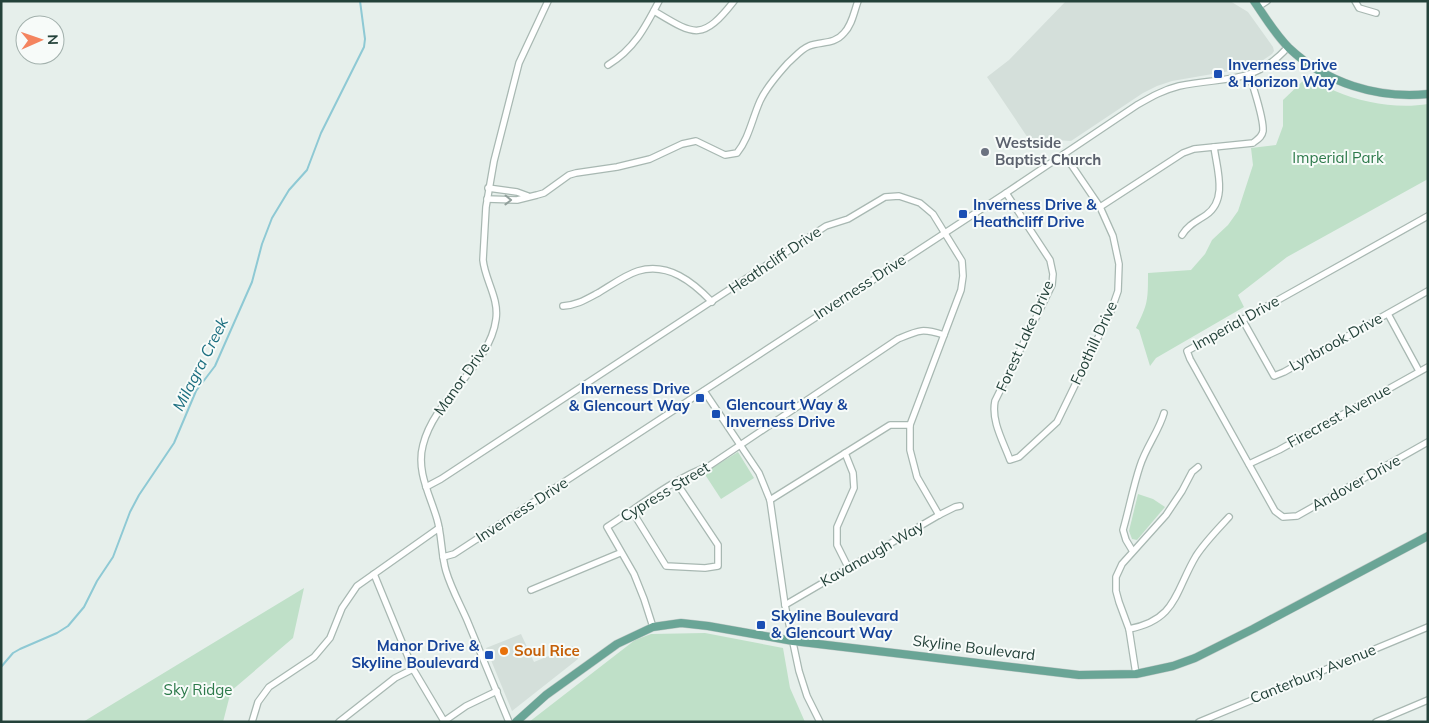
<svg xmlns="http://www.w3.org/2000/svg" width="1429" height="723" font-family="Mulish,sans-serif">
<rect width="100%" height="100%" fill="#e6efeb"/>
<!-- built -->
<g fill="#d4dfda">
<polygon points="1066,1 1230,1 1248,12 1273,47 1274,51 1272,54 1253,67 1172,81 1157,86 1143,93 1071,141 1028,138 987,77 1009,60"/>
<polygon points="521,634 534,662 573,646 578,659 512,711 486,648"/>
</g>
<!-- green -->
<g fill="#bfe0c8">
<path d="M1308 76C1317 81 1326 87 1335 91 1363 103 1398 109 1428 104V179L1287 257 1238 295 1244 307 1156 358 1150 366 1139 330 1136 328C1148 304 1148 300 1148 273L1191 270 1205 254 1212 240 1228 225 1238 211 1253 165 1251 148 1276 145 1283 126V100Z"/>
<polygon points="738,452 754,478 721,499 704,473"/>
<polygon points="1138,494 1153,499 1165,507 1137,540 1132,539 1129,531"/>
<polygon points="304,588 293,638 231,691 223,722 83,722"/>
<polygon points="705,633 783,648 790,688 805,722 529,722 635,640 651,634"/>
</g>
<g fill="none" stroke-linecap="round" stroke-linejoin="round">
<!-- stream -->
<polyline stroke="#8ec9d4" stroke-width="2" points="1,667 13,653 20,649 57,633 68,626 84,607 97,581 113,557 130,512 139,495 174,443 196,391 215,366 252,282 262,244 272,218 289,190 307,170 321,133 364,47 365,39 360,1"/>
<defs>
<g id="minor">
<polyline points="1355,1 1359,8 1376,13"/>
<polyline points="1258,7 1267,1"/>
<path d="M654 11C694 35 702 42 734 1"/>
<path d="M608 65C634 49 645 28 659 1"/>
<polyline points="488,188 517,192 528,196"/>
<path d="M1006 193 1050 260 1053 274 1052 285 995 401C991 421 1003 441 1010 460L1019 457 1057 422 1111 311 1118 291 1119 264 1113 236 1100 207 1064 154"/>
<path d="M487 199 517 200 537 195 544 193 569 175 576 173 617 167 650 159 682 144 696 141 725 155 737 153C749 138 752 119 760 101 766 88 778 74 788 63 794 58 801 49 809 46 821 41 834 45 844 33 852 25 854 12 858 1"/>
<path d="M1100 207 1183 153 1194 149 1253 143C1258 139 1262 137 1263 131 1264 117 1253 89 1250 75"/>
<polyline points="1428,216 1187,351 1190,359 1275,511 1283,517 1297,516 1428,442"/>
<path d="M1182 235C1188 225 1197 221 1206 215 1228 200 1217 169 1214 147"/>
<path d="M563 306C577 305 585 300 598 293 610 286 625 275 638 271 668 262 693 282 712 302"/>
<polyline points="1388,314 1419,371"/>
<polyline points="1242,319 1274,376 1284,372 1428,291"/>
<polyline points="704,391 759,473 770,500 785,605 799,671 807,696 820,722"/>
<polyline points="845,453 853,473 854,488 837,527 837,545 848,567"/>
<polyline points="1249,464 1279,450 1428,367"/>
<polyline points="426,487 441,479 826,226 848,219 885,197 899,196 920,203 933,214 962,261 963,276 961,290 910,425 910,450 917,477 939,515"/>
<polyline points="770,500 890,425 910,425"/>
<polyline points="632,511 666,566 705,568 718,566 718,545 676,482"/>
<path d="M1132 550 1126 540 1123 530C1129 509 1133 487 1140 466 1146 447 1159 431 1164 413"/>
<path d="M443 557 454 554 1006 193 1137 105C1151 97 1163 90 1179 86 1225 76 1253 86 1288 47"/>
<polyline points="374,574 413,669 444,721"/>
<polyline points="531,590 620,553"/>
<polyline points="785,605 939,515 955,507 960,506"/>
<path d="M653 627 644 599 634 574 607 527C637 508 676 477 709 466L898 339C919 330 922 328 944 335"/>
<path d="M1129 629C1177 620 1175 591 1196 556 1205 542 1218 529 1229 517"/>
<polyline points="1136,674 1129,629 1119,602 1116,591 1116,577 1122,564 1166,515 1182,491 1192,472 1198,467"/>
<polyline points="252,722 258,702 269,687 314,657 330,638 342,608 357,586 439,528"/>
<polyline points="339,722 395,678 413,669"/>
<polyline points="443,722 466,706 497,691"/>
<path d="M509 722C495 688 481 654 467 620 460 604 451 588 446 571 441 554 442 536 437 519 430 495 416 471 423 445 435 397 490 366 496 319 499 298 485 280 483 260L486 207 494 161 519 63 548 1"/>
<polyline points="1199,722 1428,627"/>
<polyline points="1376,722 1428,700"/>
</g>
<g id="major">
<path d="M1254 1C1265 17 1275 34 1289 48 1326 83 1377 99 1428 94"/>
<polyline points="516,722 546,695 617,644 653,627 681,623 708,626 793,641 1079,675 1136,674 1173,666 1195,658 1253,629 1428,536"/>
</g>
</defs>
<!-- minor casing -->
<use href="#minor" stroke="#a8b8b2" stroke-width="8"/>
<!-- major casing -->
<use href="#major" stroke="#c2cac8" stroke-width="9"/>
<!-- minor -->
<use href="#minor" stroke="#fff" stroke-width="5.5"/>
<!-- major -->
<use href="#major" stroke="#6aa596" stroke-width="8"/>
</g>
<!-- one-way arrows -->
<defs><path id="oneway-chevron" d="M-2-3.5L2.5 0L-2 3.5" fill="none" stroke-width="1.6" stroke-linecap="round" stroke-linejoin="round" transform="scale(1.25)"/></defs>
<use stroke="#92a09c" href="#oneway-chevron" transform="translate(508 200) rotate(1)"/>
<!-- markers -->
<g fill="#1a4fb4" stroke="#f7fbf9" stroke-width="2">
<rect x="1213" y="69" width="10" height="10" rx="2.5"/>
<rect x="958" y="209" width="10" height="10" rx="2.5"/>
<rect x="695" y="393" width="10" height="10" rx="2.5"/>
<rect x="711" y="409" width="10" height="10" rx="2.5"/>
<rect x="756" y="620" width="10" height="10" rx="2.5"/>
<rect x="484" y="650" width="10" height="10" rx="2.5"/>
</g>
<circle fill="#6b7280" stroke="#f7fbf9" stroke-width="2" cx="985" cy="152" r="5"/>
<circle fill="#e8710a" stroke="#f7fbf9" stroke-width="2" cx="504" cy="651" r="5"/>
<g text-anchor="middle" stroke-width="4" stroke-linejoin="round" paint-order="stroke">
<!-- transit labels -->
<g font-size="15" font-weight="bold" fill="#164399" stroke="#f7fbf9" text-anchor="start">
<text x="1228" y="70">Inverness Drive<tspan x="1228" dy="17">&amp; Horizon Way</tspan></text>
<text x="973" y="210">Inverness Drive &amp;<tspan x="973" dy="17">Heathcliff Drive</tspan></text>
<text x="690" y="394" text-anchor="end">Inverness Drive<tspan x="690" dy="17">&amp; Glencourt Way</tspan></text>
<text x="726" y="410">Glencourt Way &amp;<tspan x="726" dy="17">Inverness Drive</tspan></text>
<text x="771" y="621">Skyline Boulevard<tspan x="771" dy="17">&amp; Glencourt Way</tspan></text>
<text x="479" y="651" text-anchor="end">Manor Drive &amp;<tspan x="479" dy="17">Skyline Boulevard</tspan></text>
</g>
<!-- worship labels -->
<g font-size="15" font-weight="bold" fill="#5b616d" stroke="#f7fbf9" text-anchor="start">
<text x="995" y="148">Westside<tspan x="995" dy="17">Baptist Church</tspan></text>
</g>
<!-- park labels -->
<g font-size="15" fill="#2d7a4b" stroke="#f7fbf9">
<text x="1338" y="163">Imperial Park</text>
<text x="198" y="695">Sky Ridge</text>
</g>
<!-- street labels -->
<g font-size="15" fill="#24423a" stroke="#f7fbf9">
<text transform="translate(775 260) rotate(-34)" y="5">Heathcliff Drive</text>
<text transform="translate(860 287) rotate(-33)" y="5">Inverness Drive</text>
<text transform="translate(1236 323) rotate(-29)" y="5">Imperial Drive</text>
<text transform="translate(1025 336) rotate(-66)" y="5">Forest Lake Drive</text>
<text transform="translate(1336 342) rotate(-29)" y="5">Lynbrook Drive</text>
<text transform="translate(1094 343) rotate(-65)" y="5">Foothill Drive</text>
<text transform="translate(462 379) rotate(-55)" y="5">Manor Drive</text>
<text transform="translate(1339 416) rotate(-29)" y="5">Firecrest Avenue</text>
<text transform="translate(1356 483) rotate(-29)" y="5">Andover Drive</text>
<text transform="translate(665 492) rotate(-31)" y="5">Cypress Street</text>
<text transform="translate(522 510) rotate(-33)" y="5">Inverness Drive</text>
<text transform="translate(872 554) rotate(-30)" y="5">Kavanaugh Way</text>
<text transform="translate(974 648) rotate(7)" y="5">Skyline Boulevard</text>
<text transform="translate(1313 674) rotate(-22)" y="5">Canterbury Avenue</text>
</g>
<!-- food labels -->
<g font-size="15" font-weight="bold" fill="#c56008" stroke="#f7fbf9" text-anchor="start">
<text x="514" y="656">Soul Rice</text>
</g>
<!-- water labels -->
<g font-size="16" font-style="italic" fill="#1c6f80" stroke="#f7fbf9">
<text transform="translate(200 364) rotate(-63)" y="6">Milagra Creek</text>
</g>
</g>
<!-- border -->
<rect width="1429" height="723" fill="none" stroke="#24423a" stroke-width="5"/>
<!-- north arrow -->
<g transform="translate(40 40) rotate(88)"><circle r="24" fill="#f7fbf9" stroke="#a3b1ad"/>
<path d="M0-4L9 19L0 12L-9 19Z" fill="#f4845f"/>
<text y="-8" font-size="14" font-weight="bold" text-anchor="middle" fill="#24423a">N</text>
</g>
</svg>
